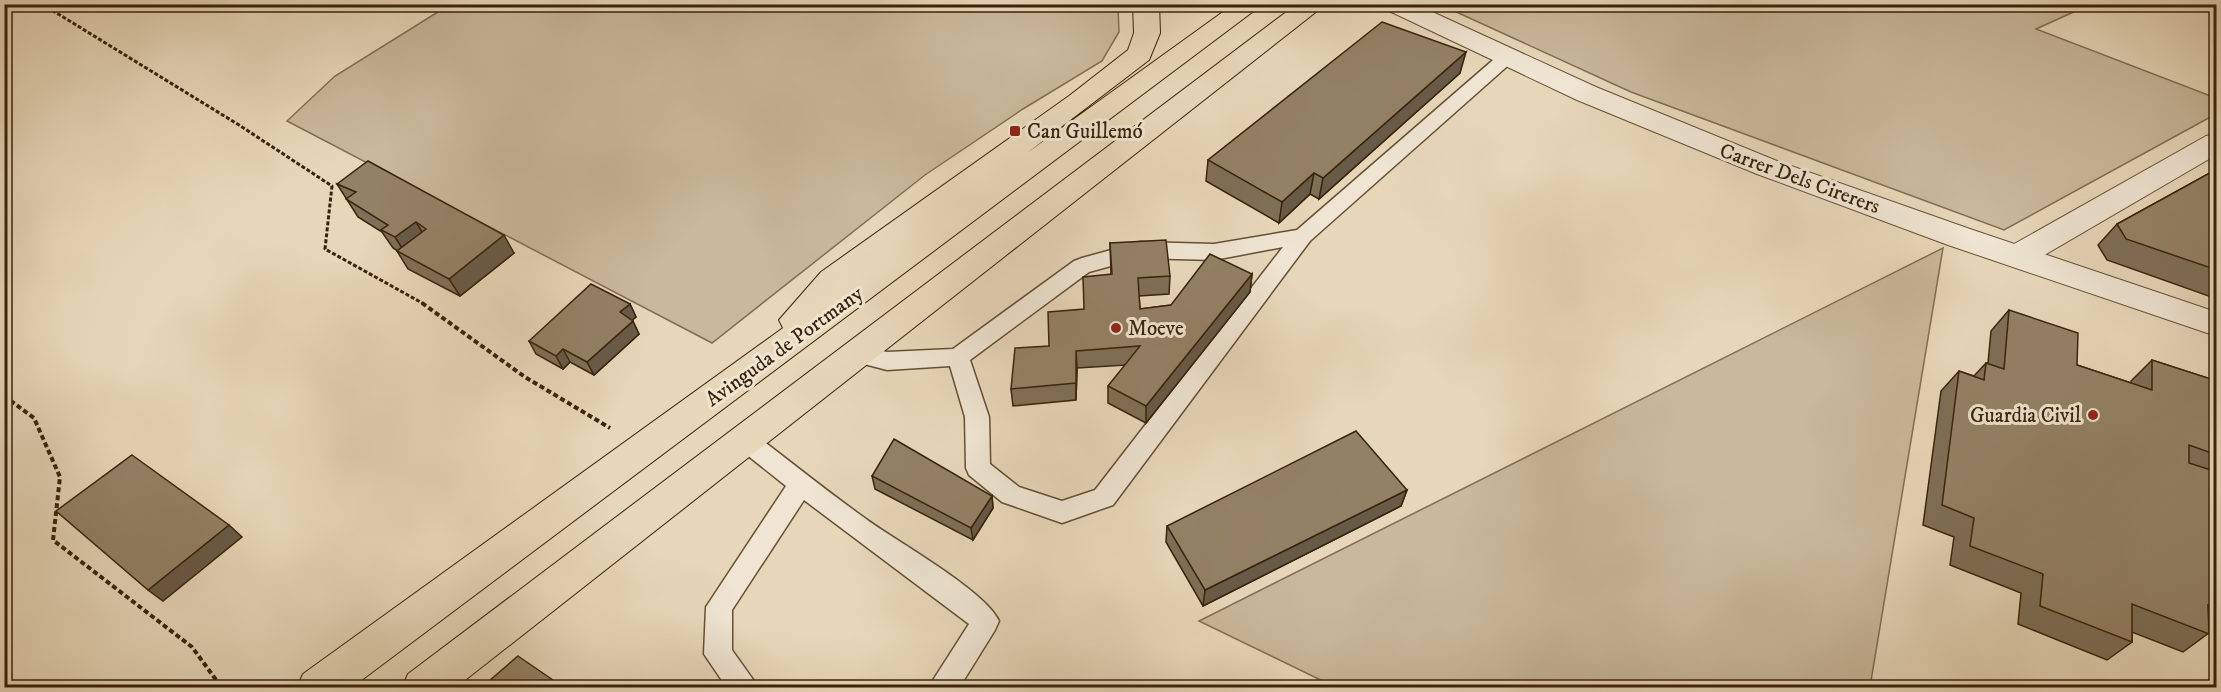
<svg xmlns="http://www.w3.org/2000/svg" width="2221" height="692" font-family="'IM FELL DW Pica',serif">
<rect width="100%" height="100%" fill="#e7d7b9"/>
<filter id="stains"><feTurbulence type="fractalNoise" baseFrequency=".00333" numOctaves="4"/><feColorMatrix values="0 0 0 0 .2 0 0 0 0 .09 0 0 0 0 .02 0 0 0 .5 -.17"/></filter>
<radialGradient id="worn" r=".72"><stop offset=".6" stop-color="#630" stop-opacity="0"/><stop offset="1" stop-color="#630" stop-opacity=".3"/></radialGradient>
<!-- green -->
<g fill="#c9b89b" stroke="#806e52" stroke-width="1.5">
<polygon points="449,5 1118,5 1119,32 1102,61 1023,109 925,175 712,343 287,121 335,76"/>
<polygon points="1441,5 2089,5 2036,29 2216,98 2216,114 2004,230 1631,92"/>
<polygon points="1943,248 1870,687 1335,687 1199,621"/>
</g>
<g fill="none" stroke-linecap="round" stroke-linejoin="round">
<defs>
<g id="service">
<path d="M1506 53 1512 54 1515 58 1512 62 1310 241 1113 505 1062 523 1002 502 969 475 966 468 965 417 950 366 887 370 849 360 846 354 849 348 857 345 887 352 953 349 1074 261 1082 258 1140 242 1214 244 1297 230 1500 54ZM1283 247 1095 490 1062 501 1019 487 990 464 989 417 970 360 1089 272 1140 258 1214 260Z"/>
<path d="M745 430 753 433C791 462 828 492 866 519 896 541 986 591 999 621L995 630 959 688H928L969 624 804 500 732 610V650L759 688H727L704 654 706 607 786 486 737 447 733 440 737 433Z"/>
</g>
<polygon id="minor" points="2216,134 2216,155 2029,264 2018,267 2007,264 2003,256 2007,248 2206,136"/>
<polygon id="tertiary" points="1382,4 1415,4 1596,87 1777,161 1970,229 2216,312 2216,336 1948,245 1757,174 1577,100 1385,9"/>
<g id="primary">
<polygon points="1133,4 1159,4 1160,33 1149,60 1027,153 1234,4 1263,4 351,688 297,688 303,674 783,328 779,320 821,272 1069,96 1128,50 1134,33"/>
<polygon points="1297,4 1326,4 455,688 402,688 408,674"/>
</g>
</defs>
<!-- service casing -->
<use href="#service" stroke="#645036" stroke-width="3"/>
<!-- minor casing -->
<use href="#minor" stroke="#645036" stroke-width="2"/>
<!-- tertiary casing -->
<use href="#tertiary" stroke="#645036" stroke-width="2"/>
<!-- primary casing -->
<use href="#primary" stroke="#38230a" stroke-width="2"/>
<!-- path-far1 -->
<polyline stroke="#38230a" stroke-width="3" stroke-dasharray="4 2" stroke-linecap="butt" points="42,4 239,125 332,186 325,249 424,304"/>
<!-- path -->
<g stroke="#38230a" stroke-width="4" stroke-dasharray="5 3" stroke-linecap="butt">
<polyline points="422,303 525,377 610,428"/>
<polyline points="4,396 34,418 60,477 53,540 192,647 222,688"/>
</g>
<!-- service -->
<use href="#service" fill="#efe5d2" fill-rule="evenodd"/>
<!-- minor -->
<use href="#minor" fill="#efe5d2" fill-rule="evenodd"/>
<!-- tertiary -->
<use href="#tertiary" fill="#efe5d2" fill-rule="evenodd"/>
<!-- primary -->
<use href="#primary" fill="#e7d7b9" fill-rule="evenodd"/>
</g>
<!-- wall -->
<g fill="#7e6f57" stroke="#38230a" stroke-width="1.5">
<polygon points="1460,73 1319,199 1310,194 1279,223 1206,181 1208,160"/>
<polygon points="2217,169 2217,299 2107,260 2098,245 2117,224"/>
<polygon points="337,184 514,253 460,296 408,269 397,251 398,251 393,248 382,232 358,217"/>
<polygon points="1110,243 1170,276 1169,294 1139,296 1140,309 1171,305 1252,274 1250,292 1146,423 1108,403 1108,386 1126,365 1077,368 1076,400 1013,406 1011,389 1049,346 1084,309 1111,274"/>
<polygon points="630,304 636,317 632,320 639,334 594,375 570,362 563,369 536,354 529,341"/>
<polygon points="2009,310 2077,365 2131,383 2131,381 2152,360 2217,381 2217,636 2209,633 2183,652 2132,632 2132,642 2107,660 2018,624 2021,593 1950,565 1954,537 1923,525 1941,391 1959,371 1974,376 1986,363 1988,363 1991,331"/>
<polygon points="872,476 992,496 993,508 973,540 875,489"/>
<polygon points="1407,490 1401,506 1203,606 1166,542 1167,526"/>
</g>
<!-- shaded-wall -->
<g fill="#675a47" stroke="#38230a" stroke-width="1.5">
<polygon points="1466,52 1460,73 1319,199 1323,178"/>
<polygon points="1314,173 1310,194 1279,223 1282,202"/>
<polygon points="416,222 427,240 406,255 395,237"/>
<polygon points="504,235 514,253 460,296 449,279"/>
<polygon points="1252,274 1250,292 1146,423 1146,406"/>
<polygon points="630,304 636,317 626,325 620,312"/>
<polygon points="633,321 639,334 594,375 587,362"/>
<polygon points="563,349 570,362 563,369 556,356"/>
<polygon points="1076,351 1077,368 1076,400"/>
<polygon points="1407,490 1401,506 1203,606 1205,590"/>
<polygon points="992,496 993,508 973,540 971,528"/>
<polygon points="229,525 242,537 163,601 148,590"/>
</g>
<!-- building -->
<g fill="#938165" stroke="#38230a" stroke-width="1.5">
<polygon points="1382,22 1466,52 1323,178 1314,173 1282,202 1208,160"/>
<polygon points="368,161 504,235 449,279 397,251 426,229 416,222 395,237 381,230 388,225 346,199 356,192 337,184"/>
<polygon points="2217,169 2217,270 2126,239 2117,224"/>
<polygon points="1166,240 1170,276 1138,278 1140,309 1171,305 1210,254 1252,274 1146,406 1108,386 1140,346 1076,351 1076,383 1011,389 1015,348 1049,346 1048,312 1084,309 1083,277 1112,274 1110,243"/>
<polygon points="591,284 630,304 620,312 633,321 587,362 563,349 556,356 529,341"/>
<polygon points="2009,310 2078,333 2077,365 2152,390 2152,360 2217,381 2217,455 2189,445 2189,463 2217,472 2217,608 2208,605 2209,634 2132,604 2132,642 2040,606 2043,574 1970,546 1974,518 1942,505 1959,371 1984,380 1986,363 2004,369"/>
<polygon points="1356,431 1407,490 1205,590 1167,526"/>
<polygon points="894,439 992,496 971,528 872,476"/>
<polygon points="132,455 229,525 148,590 56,511"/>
<polygon points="518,656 563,687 482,687"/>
</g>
<!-- markers -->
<g fill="#8f2418" stroke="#efe5d2" stroke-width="2">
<rect x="1009" y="125" width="12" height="12" rx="3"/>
<circle cx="1116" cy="328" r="6"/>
<circle cx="2093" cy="415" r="6"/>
</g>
<g text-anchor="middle" stroke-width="6" stroke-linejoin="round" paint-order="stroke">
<!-- poi labels -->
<g font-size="21" fill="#38230a" stroke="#efe5d2" text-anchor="start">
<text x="1027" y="138">Can Guillemó</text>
<text x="1128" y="335">Moeve</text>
<text x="2081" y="422" text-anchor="end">Guardia Civil</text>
</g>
<!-- street labels -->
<g font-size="21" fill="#38230a" stroke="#efe5d2">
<text transform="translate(1800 178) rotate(20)" y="7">Carrer Dels Cirerers</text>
<text transform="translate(784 346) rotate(-36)" y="7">Avinguda de Portmany</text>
</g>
</g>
<!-- margin -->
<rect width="2221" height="692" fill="none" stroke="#e7d7b9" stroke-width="24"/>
<rect x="6" y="6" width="2209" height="680" fill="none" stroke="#38230a" stroke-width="3"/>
<rect x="12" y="12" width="2197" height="668" fill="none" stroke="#38230a" stroke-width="1.5"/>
<rect width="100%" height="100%" filter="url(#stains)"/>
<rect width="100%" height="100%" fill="url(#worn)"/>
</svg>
